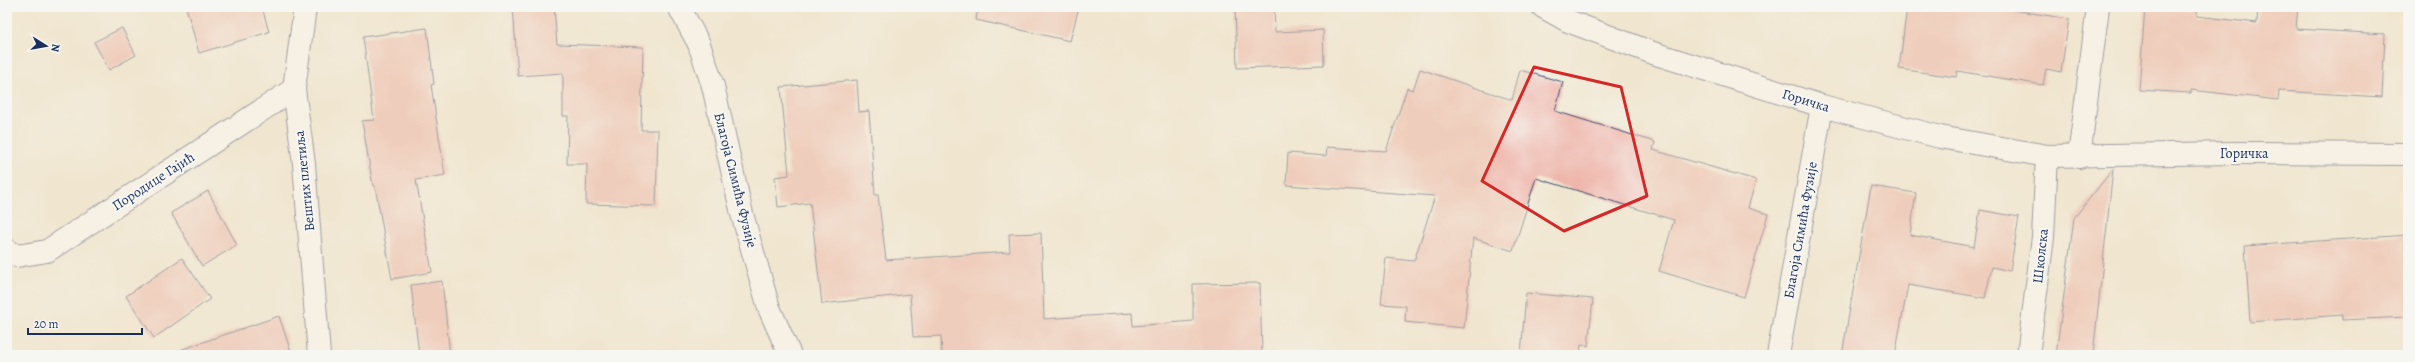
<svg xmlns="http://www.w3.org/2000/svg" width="2415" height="362" font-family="Alegreya,serif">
<rect width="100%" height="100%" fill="#f6f6f2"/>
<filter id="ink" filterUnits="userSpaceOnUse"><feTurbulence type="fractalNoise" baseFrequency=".025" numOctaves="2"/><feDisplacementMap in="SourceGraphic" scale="8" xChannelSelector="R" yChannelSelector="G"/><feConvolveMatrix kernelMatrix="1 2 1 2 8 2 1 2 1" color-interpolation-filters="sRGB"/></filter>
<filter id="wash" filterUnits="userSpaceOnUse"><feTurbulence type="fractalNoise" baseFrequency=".012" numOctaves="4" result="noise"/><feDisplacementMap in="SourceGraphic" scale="16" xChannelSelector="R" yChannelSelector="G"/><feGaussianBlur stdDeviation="0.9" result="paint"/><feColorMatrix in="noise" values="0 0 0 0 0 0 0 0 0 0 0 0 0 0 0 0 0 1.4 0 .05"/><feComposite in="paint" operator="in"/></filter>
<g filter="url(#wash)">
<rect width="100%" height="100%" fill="#f0e6cf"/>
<g id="blocks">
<!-- building -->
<g fill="#eeb0a4">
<polygon points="186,7 262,7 269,32 199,53"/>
<polygon points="513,7 554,7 557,44 643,47 641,130 658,130 656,206 586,204 587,164 567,164 568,116 563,116 563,73 518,76"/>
<polygon points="978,7 1079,7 1070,41 976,20"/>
<polygon points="1235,7 1274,7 1275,32 1323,30 1324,65 1237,68"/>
<polygon points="1907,7 1995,7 2069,19 2061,72 2046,69 2043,85 1957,71 1956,77 1899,69"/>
<polygon points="2145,7 2197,10 2197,16 2257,23 2258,7 2298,7 2296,29 2385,34 2382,97 2279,91 2278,100 2191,90 2191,93 2139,90"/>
<polygon points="122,28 136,55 109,70 94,42"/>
<polygon points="427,28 434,84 431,85 445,175 416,180 432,272 392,279 375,186 373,186 362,121 374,120 363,37"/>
<polygon points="1420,69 1512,100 1520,70 1563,82 1555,111 1655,142 1653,150 1756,180 1748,208 1768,214 1744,297 1659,271 1674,220 1536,178 1513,251 1473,238 1464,328 1405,322 1406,306 1381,304 1386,258 1414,261 1435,196 1286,185 1288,153 1326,156 1327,147 1386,151 1407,88 1413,90"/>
<polygon points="857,80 859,112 869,111 875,195 878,195 886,260 1010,252 1009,234 1041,233 1044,319 1132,313 1133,326 1193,321 1193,284 1260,283 1262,355 942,355 941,336 913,337 910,294 822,304 810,203 778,207 775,177 789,175 781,87"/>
<polygon points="2113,169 2093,355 2056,355 2074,218"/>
<polygon points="1871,186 1916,193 1910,235 1974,247 1980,210 2019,217 2010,271 1992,267 1985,298 1908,285 1895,355 1842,355"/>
<polygon points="208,191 237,245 202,266 171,213"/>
<polygon points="2408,235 2408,317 2342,320 2342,315 2250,322 2245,246"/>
<polygon points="182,258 210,299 154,338 126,296"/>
<polygon points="442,281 450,355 419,355 411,285"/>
<polygon points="1526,293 1593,299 1588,346 1581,345 1580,355 1521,355"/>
<polygon points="279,316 292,355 181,355 180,350"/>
</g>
</g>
</g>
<g filter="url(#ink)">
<use href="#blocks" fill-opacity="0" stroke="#3b4a6f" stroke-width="1"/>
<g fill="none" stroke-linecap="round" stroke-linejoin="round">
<defs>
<g id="minor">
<polyline points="305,7 294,89 304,164 319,355"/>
<polyline points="679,7 699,44 713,86 742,214 769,308 790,355"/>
<polyline points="1543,7 1568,21 1653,53 1822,106 1940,137 2047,156 2234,153 2408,154"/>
<polyline points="2079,157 2098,7"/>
<polyline points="7,250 17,256 47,251 294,89"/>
<polyline points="1778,355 1822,106"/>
<polyline points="2028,355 2043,237 2047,156"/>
</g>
</defs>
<!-- minor casing -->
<use href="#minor" stroke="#3b4a6f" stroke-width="24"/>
<!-- minor -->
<use href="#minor" stroke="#fff" stroke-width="22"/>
</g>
</g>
<!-- marked area -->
<path d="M0 0H2415V362H0ZM1534 67 1621 87 1647 196 1564 231 1482 181Z" fill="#f0e6cf" fill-opacity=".55" fill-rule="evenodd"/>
<path fill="none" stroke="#d62828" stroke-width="3" stroke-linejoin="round" d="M1534 67 1621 87 1647 196 1564 231 1482 181Z"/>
<g text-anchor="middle" stroke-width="4" stroke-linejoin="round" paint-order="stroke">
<!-- street labels -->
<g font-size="14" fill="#1b2f5e" stroke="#f6f6f2">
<text transform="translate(1806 100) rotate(17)" y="5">Горичка</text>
<text x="2244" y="158">Горичка</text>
<text transform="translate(736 180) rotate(76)" y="5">Благоја Симића Фузије</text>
<text transform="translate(153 181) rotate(-33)" y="5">Породице Гајић</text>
<text transform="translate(304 181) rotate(-96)" y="5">Вештих плетиља</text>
<text transform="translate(1800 230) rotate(-80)" y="5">Благоја Симића Фузије</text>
<text transform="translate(2040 256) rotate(-84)" y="5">Школска</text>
</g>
</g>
<!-- margin -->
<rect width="2415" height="362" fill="none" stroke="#f6f6f2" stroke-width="24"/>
<!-- north arrow -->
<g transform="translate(46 46) rotate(101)" stroke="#f6f6f2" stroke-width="3" paint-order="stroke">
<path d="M0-3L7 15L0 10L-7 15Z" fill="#1b2f5e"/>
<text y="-6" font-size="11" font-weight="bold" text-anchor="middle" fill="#1b2f5e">N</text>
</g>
<!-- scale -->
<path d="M28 328v6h114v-6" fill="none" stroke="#1b2f5e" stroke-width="2"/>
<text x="34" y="328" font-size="12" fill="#1b2f5e" stroke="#f6f6f2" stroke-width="3" paint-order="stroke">20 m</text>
</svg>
